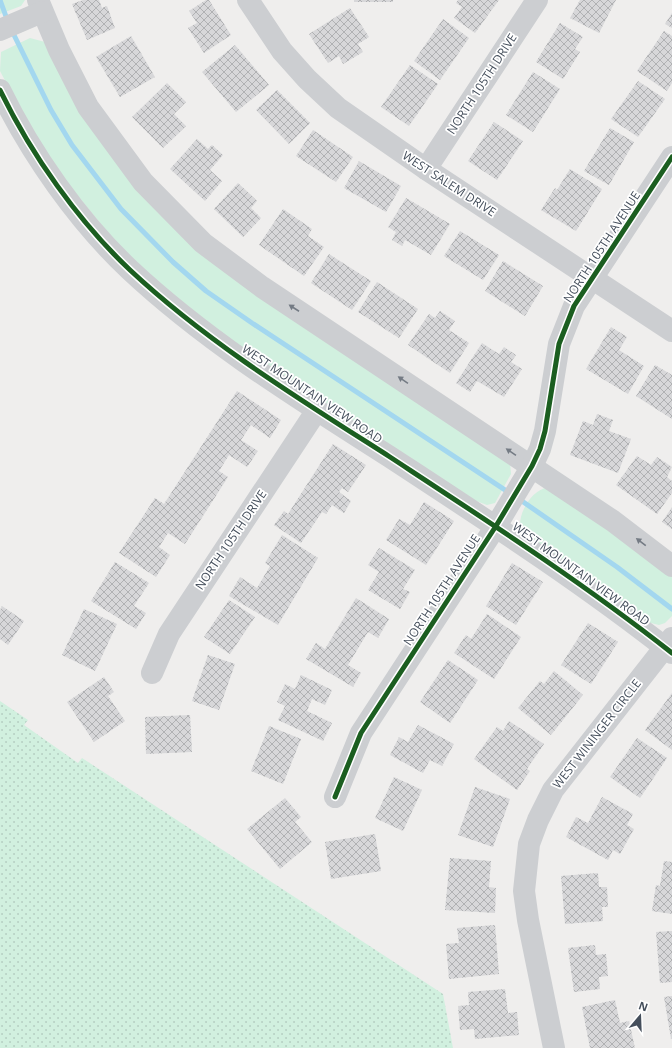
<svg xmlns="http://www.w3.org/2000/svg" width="672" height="1048" font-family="'Open Sans',sans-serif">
<defs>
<pattern id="grass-dots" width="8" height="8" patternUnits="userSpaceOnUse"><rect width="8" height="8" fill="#d1f0df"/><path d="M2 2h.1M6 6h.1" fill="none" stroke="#b5cfc2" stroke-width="1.8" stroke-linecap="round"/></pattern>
<pattern id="building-cross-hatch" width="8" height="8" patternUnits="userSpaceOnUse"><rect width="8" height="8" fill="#d7d7d9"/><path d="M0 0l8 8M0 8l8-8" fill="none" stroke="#b0b1b3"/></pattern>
</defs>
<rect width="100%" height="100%" fill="#efeeed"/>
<!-- grass -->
<polygon fill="url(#grass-dots)" points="0,701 28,720 24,725 78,763 82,758 443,994 453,1048 0,1048"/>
<!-- park -->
<g fill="#d1f0df">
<polygon points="0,0 25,0 21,6 0,14"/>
<polygon points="30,38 45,42 139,187 510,462 511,474 495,503 487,505 471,499 210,326 172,295 117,244 69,185 29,126 0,71 1,52"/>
<path d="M548 487 672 574V616L665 623 659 625 647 622 525 534 520 525C520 509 533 490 548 487Z"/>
</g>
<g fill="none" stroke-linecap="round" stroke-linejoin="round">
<!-- stream -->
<g stroke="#a3d7ef" stroke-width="5">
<polyline points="0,0 8,22"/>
<polyline points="12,31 51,110 72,145 121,209 173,262 206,291 252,323 511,494"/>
<polyline points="519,499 617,567 672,609"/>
</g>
</g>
<!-- building -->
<g fill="url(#building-cross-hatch)">
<polygon points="83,0 99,0 102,8 107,6 115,28 87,40 72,4"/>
<polygon points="206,0 209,0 231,35 204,53 188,28 197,23 189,11"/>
<rect x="354" y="0" width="39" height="2"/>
<polygon points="458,0 499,0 475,33 454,18 462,7 456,3"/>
<polygon points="580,0 616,0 599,33 570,18"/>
<polygon points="350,8 369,37 358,44 363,52 343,64 339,56 328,63 309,34"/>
<polygon points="672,13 672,28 665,24"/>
<polygon points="443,19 469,38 440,80 414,61"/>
<polygon points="560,23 583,37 575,49 580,52 563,79 536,62"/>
<polygon points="664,31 672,36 672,83 667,91 637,71"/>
<polygon points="131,36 155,77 120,97 96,57"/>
<polygon points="235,45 269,85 236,112 202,72"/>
<polygon points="410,65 438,84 409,126 381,107"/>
<polygon points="533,72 560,89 533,132 506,115"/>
<polygon points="638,81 665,99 638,137 611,119"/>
<polygon points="167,83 186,102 174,114 186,126 163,148 132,117"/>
<polygon points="277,90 310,123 289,144 256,110"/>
<polygon points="494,122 523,141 497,180 468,161"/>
<polygon points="610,128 634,142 609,185 584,171"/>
<polygon points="313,130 353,157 336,182 296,156"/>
<polygon points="197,139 208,149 212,145 223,155 210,170 222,181 205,201 170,169"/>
<polygon points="359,161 401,186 386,212 344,188"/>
<polygon points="570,169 602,189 576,231 541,210 555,188 557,190"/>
<polygon points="238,183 257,201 251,208 261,218 243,237 214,209"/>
<polygon points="406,198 450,224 431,255 405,240 402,246 392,240 396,232 388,227"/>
<polygon points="283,209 312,229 308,236 324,247 304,276 259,245"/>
<polygon points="460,231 499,255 483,280 444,256"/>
<polygon points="329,254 371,281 352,310 311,283"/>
<polygon points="503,261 543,286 525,316 485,291"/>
<polygon points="377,282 418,309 399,338 358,312"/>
<polygon points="440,311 455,321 449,330 469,343 450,373 408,345 429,314 435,318"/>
<polygon points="611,327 627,337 619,350 644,366 628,394 586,369"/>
<polygon points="482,343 499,354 504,347 516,355 511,362 522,369 504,397 477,381 470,392 456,383"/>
<polygon points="655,365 672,375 672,419 636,396"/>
<polygon points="237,391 281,420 270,438 251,425 241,440 258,451 247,467 229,455 219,471 228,477 185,544 168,533 159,547 170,555 156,577 119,553 155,498 164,504"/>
<polygon points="597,414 613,420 609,431 631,439 618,473 570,455 583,421 593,425"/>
<polygon points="333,444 366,465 348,492 342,488 339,492 351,501 344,513 332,505 326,514 322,512 301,543 274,525 284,511 288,514"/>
<polygon points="637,456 651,465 657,457 672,467 667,477 672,481 672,493 657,514 616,485"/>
<polygon points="424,502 454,521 426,565 386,540 399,519 410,525"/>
<polygon points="672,507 672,529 662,522"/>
<polygon points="282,535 318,558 278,625 229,596 240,577 257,588 270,566 265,563"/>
<polygon points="379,548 415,570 403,589 410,592 400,609 368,590 379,572 368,565"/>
<polygon points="115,562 149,583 134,606 146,613 136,629 91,601"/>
<polygon points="512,563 543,582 516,625 486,606"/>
<polygon points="356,598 389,619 378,638 368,632 348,665 361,673 353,687 306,659 316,643 325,649"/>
<polygon points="229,600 255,617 230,654 204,637"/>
<polygon points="2,606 24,621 8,645 0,639 0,610"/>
<polygon points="84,609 117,624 95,671 62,655"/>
<polygon points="487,614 521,637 494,679 454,653 466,635 471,639"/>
<polygon points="588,623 618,642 591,684 561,665"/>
<polygon points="208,655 235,664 219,710 192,701"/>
<polygon points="448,660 478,680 450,723 420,702"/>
<polygon points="554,671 583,695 551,735 518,708 540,681 544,684"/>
<polygon points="301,675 332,690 325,705 312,699 307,711 332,723 323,741 278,720 285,706 277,702 285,684 295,689"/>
<polygon points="104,677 114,692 108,696 125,721 94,742 67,702"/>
<polygon points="672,693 672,750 645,730"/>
<polygon points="190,715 192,752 146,754 145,717"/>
<polygon points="509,721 544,744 527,769 530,771 517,790 474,759 497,727 503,731"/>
<polygon points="418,725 454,744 442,766 430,760 423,773 390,755 399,737 408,742"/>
<polygon points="269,726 301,739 283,784 251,771"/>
<polygon points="637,738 667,758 640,798 610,777"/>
<polygon points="394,777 422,790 403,831 375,818"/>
<polygon points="475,787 510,799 493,847 458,835"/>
<polygon points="602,797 633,814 627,825 634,829 620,854 613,850 608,860 566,837 576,817 588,823"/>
<polygon points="285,798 301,817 295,822 312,842 280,869 247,829"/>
<polygon points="375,834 381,871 331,879 325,842"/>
<polygon points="450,858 491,861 489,887 496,888 495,913 445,910"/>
<polygon points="664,861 672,862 672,914 652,911 656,885 660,886"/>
<polygon points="598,873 599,887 607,887 608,907 602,907 603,921 565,924 561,876"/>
<polygon points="495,925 499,974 449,979 446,944 459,943 457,928"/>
<polygon points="672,931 672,982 660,983 656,932"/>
<polygon points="595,945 596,955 606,954 608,976 599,977 600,989 574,992 568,948"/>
<polygon points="505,989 508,1013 517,1012 519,1035 475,1039 474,1029 460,1030 458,1006 469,1005 468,992"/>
<polygon points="672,996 672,1039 671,1039 664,997"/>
<polygon points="615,1000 620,1023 629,1021 635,1048 590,1048 582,1007"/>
</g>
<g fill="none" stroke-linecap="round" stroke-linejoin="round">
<!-- minor -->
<g stroke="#ccced1" stroke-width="22">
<polyline points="38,0 59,50 88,107 143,182 203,243 262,287 613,521 672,566"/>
<polyline points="248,0 282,51 307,79 338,108 426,169 672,331"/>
<polyline points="0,30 42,12"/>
<path d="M0 90C31 154 78 221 130 270 208 343 301 400 390 457 486 520 582 582 672 653"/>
<polyline points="426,169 537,0"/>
<polyline points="152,673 169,634 317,410"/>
<polyline points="335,797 361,733 496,526 532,466 540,449 545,431 559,344 574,306 672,157"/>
<polyline points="554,1048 528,920 524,891 529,844 538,820 553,790 672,638"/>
</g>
<defs>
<g id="cycleway">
<path d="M0 90C31 154 78 221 130 270 208 343 301 400 390 457 486 520 582 582 672 653"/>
<polyline points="335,797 361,733 496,526 532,466 540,449 545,431 559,344 574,306 672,157"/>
</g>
</defs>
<!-- cycleway casing -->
<use href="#cycleway" stroke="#fff" stroke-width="8"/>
<!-- cycleway -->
<use href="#cycleway" stroke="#1b5e20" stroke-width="5"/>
</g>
<!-- one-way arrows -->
<defs><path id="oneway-solid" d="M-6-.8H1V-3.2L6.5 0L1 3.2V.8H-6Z"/></defs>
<g fill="#747b84">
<use href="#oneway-solid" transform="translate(294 308) rotate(-147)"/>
<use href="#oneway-solid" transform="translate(403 380) rotate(-146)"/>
<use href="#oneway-solid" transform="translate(511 452) rotate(-146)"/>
<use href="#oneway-solid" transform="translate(641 542) rotate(-143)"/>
</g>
<g text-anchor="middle" stroke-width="3.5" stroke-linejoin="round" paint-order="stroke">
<!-- street labels -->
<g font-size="12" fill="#444e5b" stroke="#fff">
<text transform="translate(482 84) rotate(-57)" y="4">NORTH 105TH DRIVE</text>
<text transform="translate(449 184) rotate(33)" y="4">WEST SALEM DRIVE</text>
<text transform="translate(602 247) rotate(-57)" y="4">NORTH 105TH AVENUE</text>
<text transform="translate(312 394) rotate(34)" y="4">WEST MOUNTAIN VIEW ROAD</text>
<text transform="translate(231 540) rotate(-56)" y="4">NORTH 105TH DRIVE</text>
<text transform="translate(581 574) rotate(36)" y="4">WEST MOUNTAIN VIEW ROAD</text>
<text transform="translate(442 590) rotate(-57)" y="4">NORTH 105TH AVENUE</text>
<text transform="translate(597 734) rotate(-52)" y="4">WEST WININGER CIRCLE</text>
</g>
</g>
<!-- north arrow -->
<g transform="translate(640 1016) rotate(19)" stroke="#ffffff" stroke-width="3" paint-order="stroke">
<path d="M0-3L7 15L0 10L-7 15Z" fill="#444e5b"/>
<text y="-6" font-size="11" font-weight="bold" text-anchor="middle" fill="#444e5b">N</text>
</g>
</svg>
